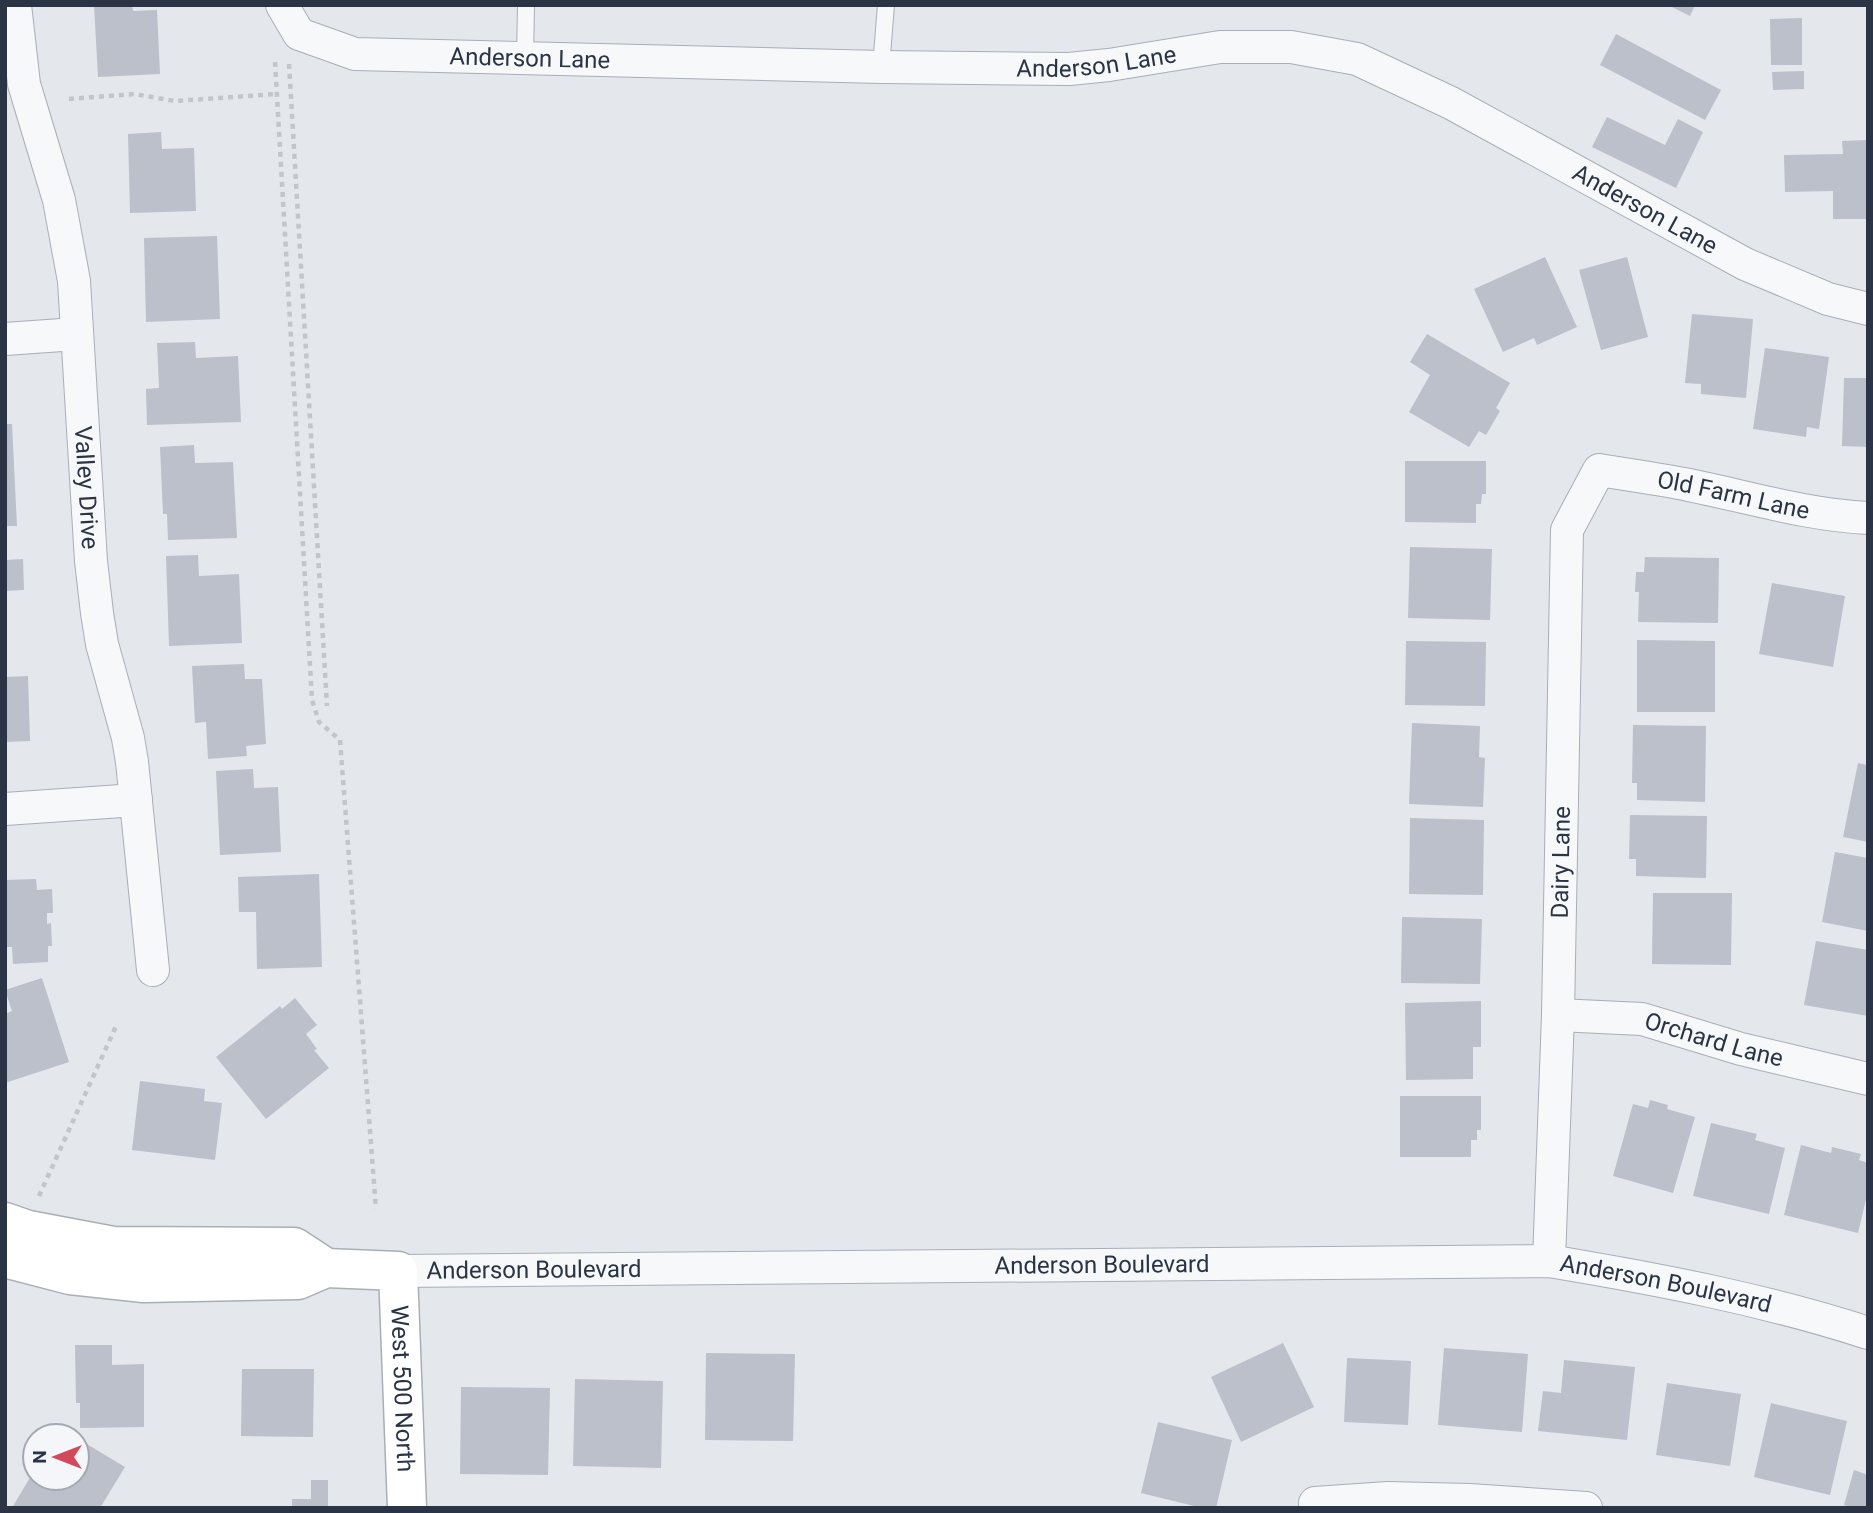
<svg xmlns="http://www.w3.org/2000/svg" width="1873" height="1513" font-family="Roboto,sans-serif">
<rect width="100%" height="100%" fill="#e4e7ec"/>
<!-- building -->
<g fill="#bbc0ca">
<polygon points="94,5 132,5 133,11 157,10 160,74 98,77"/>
<polygon points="1668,5 1695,5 1690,16"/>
<polygon points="1802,18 1802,65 1771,65 1770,19"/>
<polygon points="1616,34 1721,90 1705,120 1600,65"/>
<polygon points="1804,71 1804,89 1773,90 1772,72"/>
<polygon points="1607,117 1665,145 1678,119 1703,132 1676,188 1592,147"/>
<polygon points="161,132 162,149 194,148 196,211 130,213 128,134"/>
<polygon points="1868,140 1868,219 1833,219 1833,191 1785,192 1784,155 1843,154 1842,141"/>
<polygon points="217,236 220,319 146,322 144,238"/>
<polygon points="1545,257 1577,327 1537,345 1534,338 1503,352 1474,289"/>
<polygon points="1627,257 1648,337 1601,350 1579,270"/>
<polygon points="1692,314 1753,319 1746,398 1701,394 1701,384 1685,383"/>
<polygon points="1427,334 1510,383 1496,408 1500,411 1486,435 1479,431 1469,447 1409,412 1430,375 1410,362"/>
<polygon points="195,342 196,358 238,356 241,422 147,425 146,389 159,388 157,343"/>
<polygon points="1765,348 1829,357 1819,429 1807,427 1806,437 1753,429"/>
<polygon points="1844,378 1868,378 1868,447 1842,446"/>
<polygon points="5,424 12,424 17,526 5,526"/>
<polygon points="194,445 195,463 233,462 237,538 168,540 167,514 163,514 160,447"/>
<polygon points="1405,461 1486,461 1486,494 1482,494 1481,504 1476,504 1476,523 1405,522"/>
<polygon points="1410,547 1492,549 1490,620 1408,618"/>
<polygon points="198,555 199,576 239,574 242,643 169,646 166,556"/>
<polygon points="1645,557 1719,558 1718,623 1638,622 1639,592 1635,592 1636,572 1644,572"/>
<polygon points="23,559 24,590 5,591 5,560"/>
<polygon points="1772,583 1845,596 1833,667 1759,654"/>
<polygon points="1637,640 1715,641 1715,712 1637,712"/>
<polygon points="1406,641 1486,642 1485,706 1405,705"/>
<polygon points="244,664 245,679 262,679 266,744 246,746 247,756 208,759 206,722 195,723 192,666"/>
<polygon points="28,676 30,741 5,742 5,677"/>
<polygon points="1412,723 1480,726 1479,757 1485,758 1483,807 1409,804"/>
<polygon points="1633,725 1706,726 1705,802 1637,800 1637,783 1632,783"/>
<polygon points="1858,763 1868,765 1868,842 1843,837"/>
<polygon points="253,769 254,788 278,787 281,852 220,855 216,771"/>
<polygon points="1630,815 1707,816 1706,878 1636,876 1636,859 1629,859"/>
<polygon points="1410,818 1484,820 1483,895 1409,894"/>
<polygon points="1835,852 1868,858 1868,931 1822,922"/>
<polygon points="319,874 322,967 257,969 256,912 239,912 238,877"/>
<polygon points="36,879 37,890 52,889 53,913 47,913 47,924 51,923 52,946 48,946 48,962 13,964 12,947 5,947 5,880"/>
<polygon points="1653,893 1732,893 1731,965 1652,964"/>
<polygon points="1402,917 1482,919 1480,984 1401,983"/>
<polygon points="1816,941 1868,950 1868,1016 1804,1005"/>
<polygon points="42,978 69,1062 5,1083 5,1014 12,1011 5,990"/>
<polygon points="295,998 317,1025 306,1034 317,1049 314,1050 329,1068 266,1119 216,1057 280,1006 282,1009"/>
<polygon points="1481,1001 1481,1047 1473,1047 1473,1079 1406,1080 1405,1003"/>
<polygon points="140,1081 205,1089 204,1101 222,1103 215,1160 132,1150"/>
<polygon points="1400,1096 1481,1096 1481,1130 1477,1130 1477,1140 1471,1140 1471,1157 1400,1157"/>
<polygon points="1650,1100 1668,1105 1667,1109 1695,1117 1673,1193 1613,1176 1633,1104 1648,1108"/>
<polygon points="1711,1123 1757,1134 1755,1140 1785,1148 1769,1214 1693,1196"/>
<polygon points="1801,1145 1831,1153 1832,1147 1861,1154 1859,1160 1868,1163 1868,1191 1858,1233 1784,1215"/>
<polygon points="1283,1343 1314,1407 1241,1442 1211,1377"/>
<polygon points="75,1345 112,1345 112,1365 144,1364 144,1427 80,1428 80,1403 76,1403"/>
<polygon points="1444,1348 1528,1354 1522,1432 1438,1425"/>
<polygon points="706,1353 795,1354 793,1441 705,1440"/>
<polygon points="1347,1358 1411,1361 1408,1425 1344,1422"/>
<polygon points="1564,1360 1635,1367 1627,1440 1538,1431 1543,1391 1561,1393"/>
<polygon points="242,1369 314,1369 313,1437 241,1436"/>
<polygon points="575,1379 663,1381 661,1468 573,1466"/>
<polygon points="1667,1383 1741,1394 1730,1466 1656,1455"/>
<polygon points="461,1387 550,1388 548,1475 460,1474"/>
<polygon points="1771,1403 1847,1421 1830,1495 1754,1477"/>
<polygon points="1158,1422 1232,1440 1216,1508 1202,1508 1141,1493"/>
<polygon points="85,1443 125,1467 100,1508 12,1508 35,1469 35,1478 53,1478 61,1483 64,1478 77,1478 77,1456"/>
<polygon points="1854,1470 1868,1475 1868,1508 1854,1508 1844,1505"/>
<polygon points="311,1480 328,1480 328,1508 292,1508 292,1499 311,1499"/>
</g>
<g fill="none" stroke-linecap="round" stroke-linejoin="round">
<defs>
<g id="lane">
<polyline points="525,60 526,5"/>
<polyline points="881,67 886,5"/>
</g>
<g id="street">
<path id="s1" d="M15 5 24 84 59 200 74 281 91 561 97 613 102 644 128 738 132 762 153 970"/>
<path id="s2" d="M282 5 299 34 355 54 881 67 1069 69 1109 65 1220 47H1291L1357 59 1451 103 1745 264 1828 299 1868 309"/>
<polyline points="5,339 76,334"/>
<polyline points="5,809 136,800"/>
<path id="s3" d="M1558 1015 1642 1019 1741 1049 1868 1079"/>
<path id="s4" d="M1549 1261 1558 1015 1567 530 1599 470C1629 475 1659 479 1689 485 1748 497 1807 515 1868 518"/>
<path id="s5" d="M398 1271 1549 1261C1657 1279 1763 1299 1868 1333"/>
<polyline points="1315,1508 1315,1503 1388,1498 1469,1500 1586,1508"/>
</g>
<g id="secondary">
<polyline points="5,1222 28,1230 113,1246 294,1247 326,1268"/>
<path id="s6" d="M5 1258 70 1275 144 1283 298 1280 326 1268 398 1271 407 1508"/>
</g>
</defs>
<!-- lane casing -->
<use href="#lane" stroke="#a9aeb7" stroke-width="18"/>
<!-- street casing -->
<use href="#street" stroke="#a9aeb7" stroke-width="34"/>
<!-- secondary casing -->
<use href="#secondary" stroke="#a9aeb7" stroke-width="41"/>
<!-- path -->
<g stroke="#c2c5cb" stroke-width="4.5" stroke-dasharray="5 5" stroke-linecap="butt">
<polyline points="275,62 312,700 319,722 340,740 376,1209"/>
<polyline points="289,64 327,706"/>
<polyline points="69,99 134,94 175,101 277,94"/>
<polyline points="39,1196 117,1024"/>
</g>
<!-- lane -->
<use href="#lane" stroke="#f7f8fa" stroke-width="16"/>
<!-- street -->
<use href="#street" stroke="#f7f8fa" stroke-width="32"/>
<!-- secondary -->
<use href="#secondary" stroke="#fff" stroke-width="38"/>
</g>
<g text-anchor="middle" stroke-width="5" stroke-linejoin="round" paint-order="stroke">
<!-- street labels -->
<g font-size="24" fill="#2b3445" stroke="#f4f6f9">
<text dy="8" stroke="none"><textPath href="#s2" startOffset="268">Anderson Lane</textPath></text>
<text dy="8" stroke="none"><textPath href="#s2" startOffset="835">Anderson Lane</textPath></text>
<text dy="8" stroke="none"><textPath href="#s2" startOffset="1423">Anderson Lane</textPath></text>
<text dy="8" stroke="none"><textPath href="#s1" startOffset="490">Valley Drive</textPath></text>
<text dy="8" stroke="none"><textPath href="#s4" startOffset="936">Old Farm Lane</textPath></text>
<text dy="8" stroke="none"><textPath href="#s4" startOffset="399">Dairy Lane</textPath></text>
<text dy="8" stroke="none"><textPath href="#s3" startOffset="159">Orchard Lane</textPath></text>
<text dy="8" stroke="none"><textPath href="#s5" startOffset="704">Anderson Boulevard</textPath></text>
<text dy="8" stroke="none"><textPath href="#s5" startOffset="136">Anderson Boulevard</textPath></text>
<text dy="8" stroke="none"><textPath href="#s5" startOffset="1270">Anderson Boulevard</textPath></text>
<text dy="8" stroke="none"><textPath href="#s6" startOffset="516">West 500 North</textPath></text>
</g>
</g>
<!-- border -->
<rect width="1873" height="1513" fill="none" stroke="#2b3445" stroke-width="14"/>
<!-- north arrow -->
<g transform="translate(56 1457) rotate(270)"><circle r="33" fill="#f4f6f9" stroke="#a4a8b1" stroke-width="2"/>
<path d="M0-5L12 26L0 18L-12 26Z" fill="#d1495b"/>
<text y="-10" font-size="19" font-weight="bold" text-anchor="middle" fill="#2b3445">N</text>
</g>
</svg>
